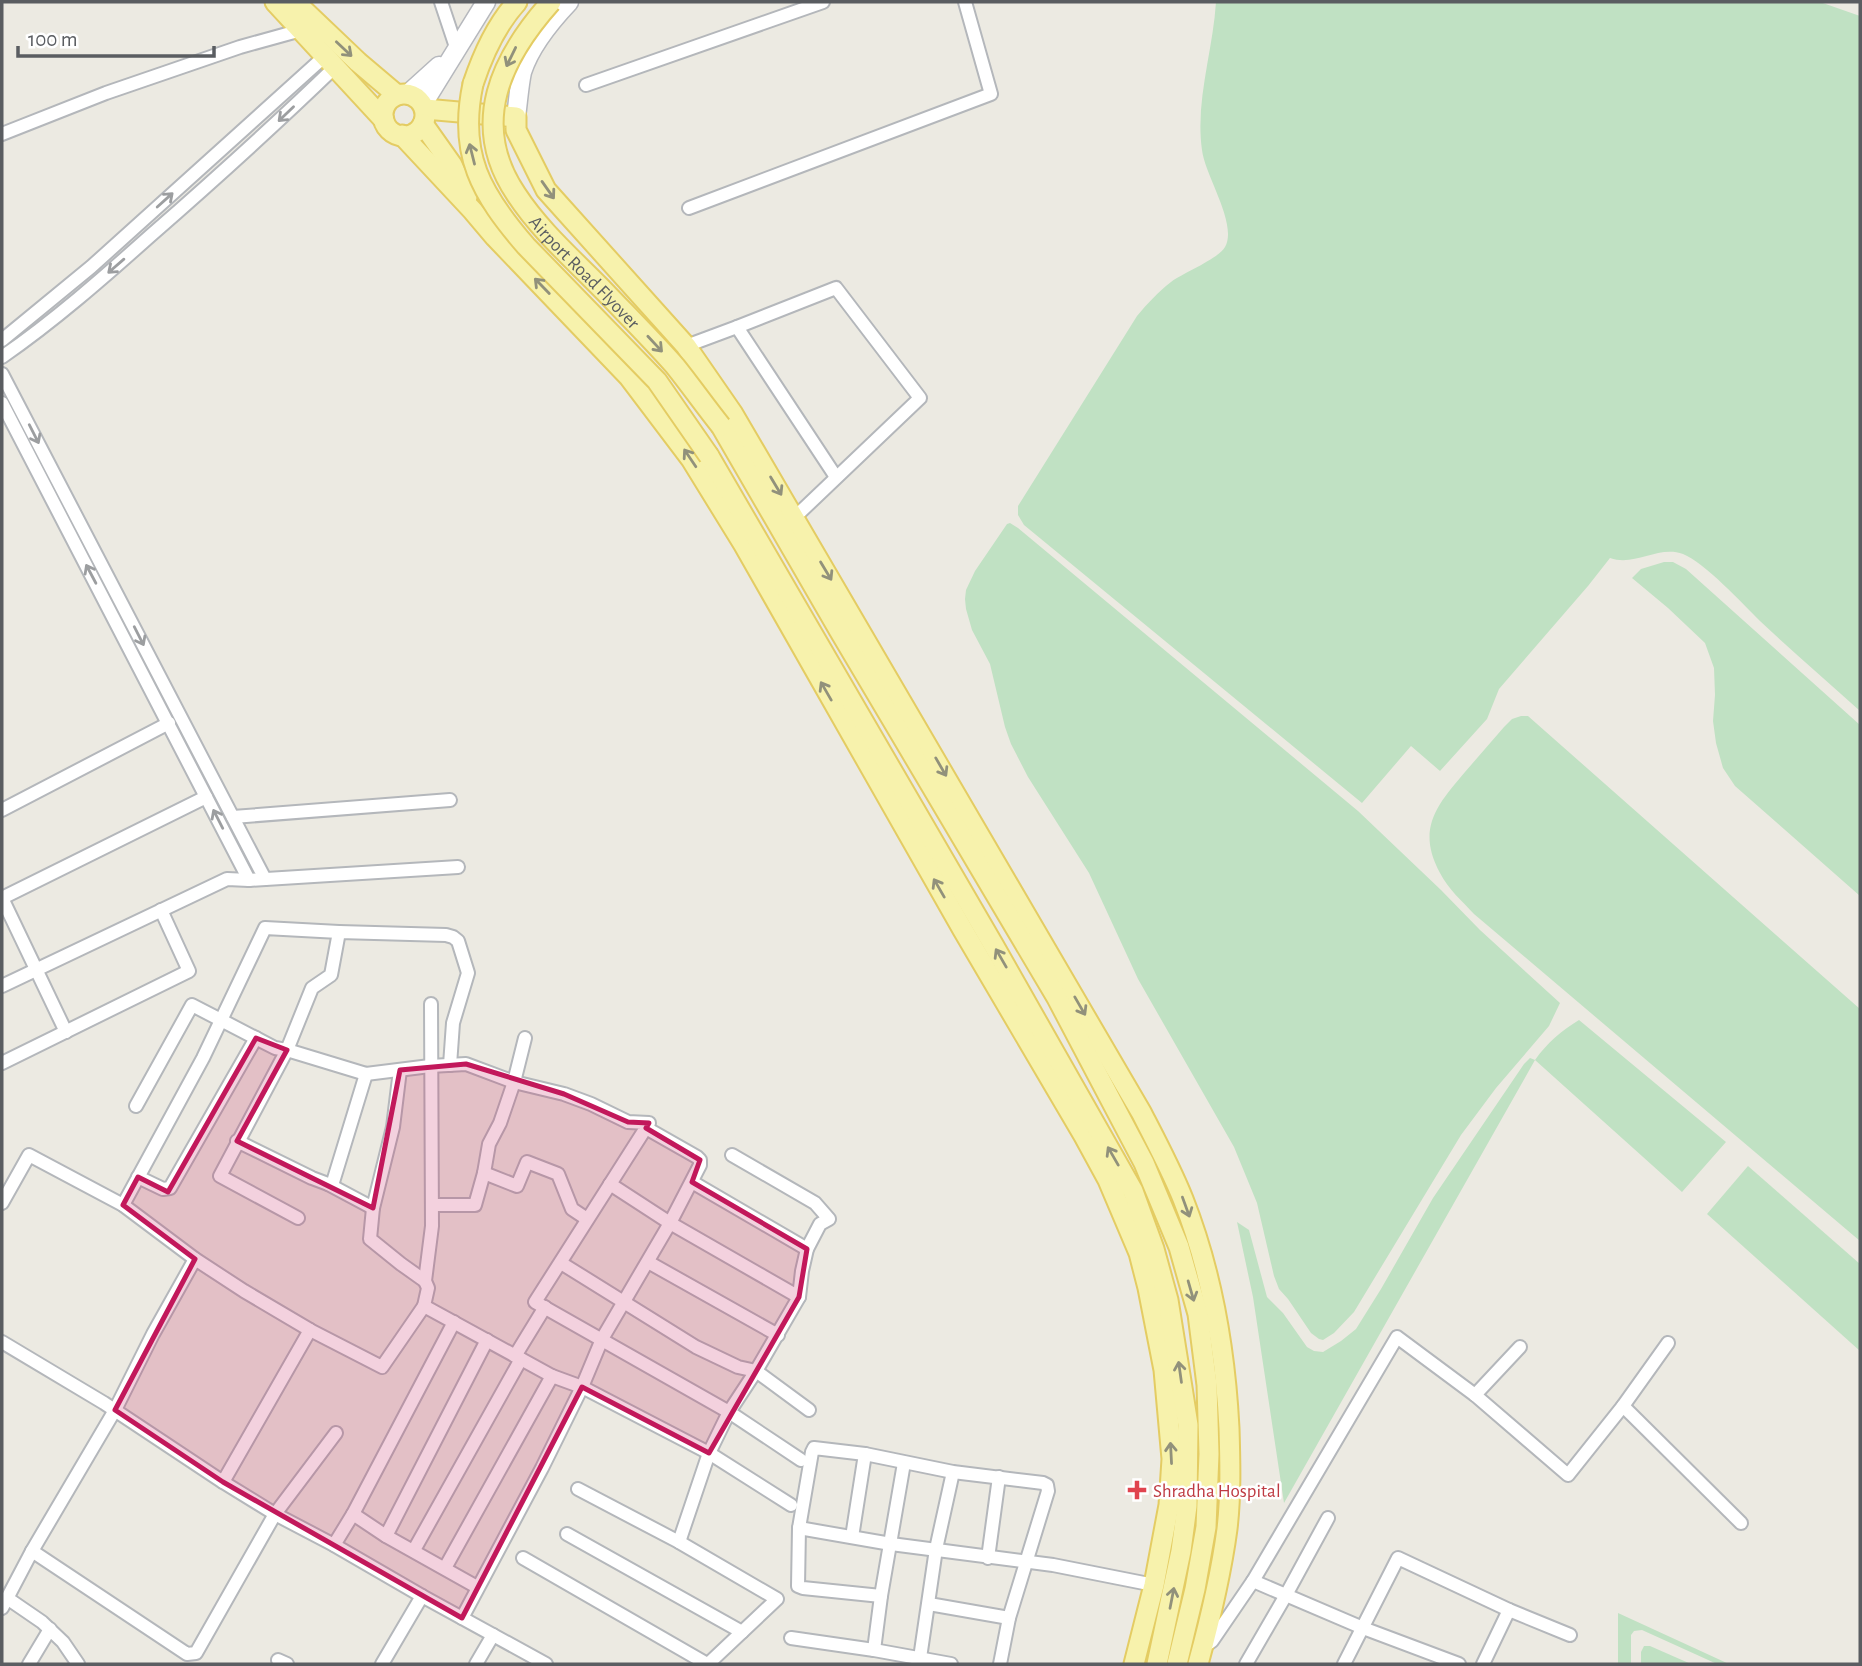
<svg xmlns="http://www.w3.org/2000/svg" width="1862" height="1666" font-family="'Alegreya Sans',sans-serif">
<rect width="100%" height="100%" fill="#eceae2"/>
<!-- green -->
<g fill="#c0e1c3">
<path d="M1216 2H1820L1860 16V711C1827 681 1793 652 1760 621 1743 604 1704 562 1683 554 1658 545 1635 567 1610 558L1588 586 1499 689 1487 719 1440 771 1411 746 1362 803 1024 525 1018 515V506L1137 316C1148 303 1158 292 1171 282 1183 273 1218 259 1225 247 1238 224 1205 176 1202 150 1195 101 1213 51 1216 2Z"/>
<polygon points="1010,523 1018,528 1358,811 1441,890 1480,930 1560,1003 1549,1026 1496,1088 1461,1135 1354,1312 1334,1333 1323,1340 1319,1339 1311,1333 1288,1299 1279,1289 1274,1276 1257,1203 1234,1147 1138,979 1089,873 1028,777 1011,744 1005,727 990,664 972,630 966,609 965,599 966,590 975,571 1007,524"/>
<polygon points="1664,562 1673,562 1686,569 1860,725 1860,896 1735,786 1723,768 1716,743 1713,721 1715,695 1714,668 1705,643 1668,608 1632,578 1641,569"/>
<path d="M1521 716H1528L1860 1009V1241L1474 914C1462 901 1448 889 1440 873 1416 829 1437 805 1465 772 1478 757 1491 742 1504 727L1512 719Z"/>
<path d="M1579 1020 1726 1142 1682 1192 1535 1060 1284 1503 1253 1297 1237 1222 1249 1230 1267 1297 1283 1313 1307 1347 1314 1351 1323 1352 1341 1341 1356 1329 1381 1289 1433 1198 1524 1064 1530 1058 1535 1060C1547 1043 1561 1031 1579 1020Z"/>
<polygon points="1748,1166 1860,1264 1860,1351 1707,1214"/>
<polygon points="1618,1613 1729,1664 1717,1664 1642,1630 1634,1631 1631,1635 1631,1664 1618,1664"/>
<polygon points="1644,1646 1650,1646 1691,1664 1641,1664 1641,1652"/>
</g>
<g fill="none" stroke-linecap="round" stroke-linejoin="round">
<defs>
<g id="street">
<polyline points="441,2 457,50"/>
<polyline points="586,85 823,2"/>
<polyline points="2,134 106,93 240,47 305,29"/>
<polyline points="689,208 991,94 965,2"/>
<polyline points="737,327 836,288 920,398 794,518"/>
<polyline points="2,340 91,267 325,56"/>
<polyline points="686,346 737,327 836,477"/>
<path d="M2 357C54 321 103 278 150 236 213 181 275 125 335 67"/>
<polyline points="2,374 265,879"/>
<polyline points="2,403 249,880"/>
<polyline points="2,810 169,723"/>
<polyline points="233,817 450,800"/>
<polyline points="2,898 206,797"/>
<polyline points="2,898 66,1032"/>
<polyline points="2,986 227,879 249,880 458,867"/>
<polyline points="431,1004 432,1226 425,1281 428,1288 424,1306 552,1376 582,1387 709,1453 791,1505"/>
<polyline points="2,1063 189,971 161,910"/>
<polyline points="400,1070 393,1127 373,1208 370,1239 401,1264 425,1281"/>
<polyline points="136,1106 192,1005 275,1048 287,1050 366,1074 430,1066 466,1064 514,1082 564,1094 591,1104 628,1122 649,1123 535,1302 729,1412 801,1460"/>
<polyline points="237,1141 312,1178 328,1184 333,1182 366,1074"/>
<polyline points="484,1173 517,1186 527,1162 558,1174 572,1209 587,1219"/>
<polyline points="138,1177 163,1189 170,1188 256,1038"/>
<polyline points="692,1182 807,1249"/>
<polyline points="328,1184 373,1208"/>
<polyline points="610,1184 670,1223 799,1297"/>
<polyline points="2,1203 29,1155 123,1205 195,1259 244,1291 310,1330 382,1367 424,1306"/>
<polyline points="123,1205 203,1058 265,928 339,932"/>
<polyline points="432,1205 475,1205 484,1173 489,1144 500,1123 514,1082 525,1038"/>
<polyline points="298,1218 220,1176 287,1050 312,988 331,975 339,932 446,935 453,937 458,941 468,973 453,1023 450,1065"/>
<polyline points="648,1262 778,1335"/>
<polyline points="561,1263 696,1347 738,1367 756,1371 809,1410"/>
<polyline points="2,1342 104,1403 223,1482 275,1514 334,1545 422,1596 546,1664"/>
<polyline points="515,1356 545,1307"/>
<polyline points="1475,1395 1520,1347"/>
<polyline points="1623,1406 1741,1523"/>
<polyline points="223,1482 310,1330"/>
<polyline points="578,1489 679,1542 777,1599 708,1664"/>
<polyline points="353,1514 386,1536 477,1587"/>
<polyline points="799,1528 891,1544 1053,1565 1154,1585"/>
<polyline points="567,1534 742,1632"/>
<polyline points="386,1536 487,1340"/>
<polyline points="852,1537 865,1454"/>
<polyline points="679,1542 709,1453 729,1412 756,1371 799,1297 802,1271 807,1249 820,1224 829,1219 815,1203 732,1155"/>
<polyline points="334,1545 353,1514 454,1322"/>
<polyline points="414,1550 521,1359"/>
<polyline points="32,1551 187,1654 196,1653 275,1514 336,1433"/>
<polyline points="523,1558 707,1664"/>
<polyline points="988,1558 999,1477"/>
<polyline points="445,1568 552,1376"/>
<polyline points="1253,1581 1363,1628 1459,1664"/>
<polyline points="881,1596 803,1588 798,1586 799,1528 812,1452 814,1448 865,1454 953,1472 1043,1483 1047,1485 1048,1491 1009,1618 1000,1664"/>
<polyline points="7,1598 42,1622 63,1642 78,1664"/>
<polyline points="929,1604 1009,1618"/>
<polyline points="2,1608 32,1551 115,1410 153,1334 195,1259"/>
<polyline points="462,1618 542,1468 582,1387 602,1339 670,1223 700,1165 700,1160 697,1157 646,1128"/>
<polyline points="791,1638 874,1650 951,1664"/>
<polyline points="1205,1646 1212,1641 1253,1581 1397,1337 1475,1395 1568,1475 1623,1406 1668,1343"/>
<polyline points="874,1650 881,1596 904,1463"/>
<polyline points="920,1658 936,1549 953,1472"/>
<polyline points="278,1660 287,1664"/>
<polyline points="29,1664 50,1629"/>
<polyline points="382,1664 422,1596"/>
<polyline points="476,1664 493,1635"/>
<polyline points="1246,1664 1286,1595 1328,1518"/>
<polyline points="1344,1664 1398,1558 1509,1610 1570,1635"/>
<polyline points="1483,1664 1509,1610"/>
</g>
<g id="secondary">
<polyline points="408,94 439,66"/>
<polyline points="423,104 486,2"/>
<path d="M516 117C518 103 519 86 522 72 530 47 551 21 569 2"/>
</g>
<g id="primary">
<polyline points="275,2 384,120"/>
<polyline points="295,2 358,62 397,95"/>
<path d="M473 84C483 54 496 25 517 2"/>
<circle cx="404" cy="115" r="21"/>
<path d="M425 109 516 117V130L546 190 686 346 733 414 1141 1112C1156 1141 1171 1169 1183 1199 1212 1272 1225 1350 1229 1428 1230 1461 1231 1495 1227 1529 1221 1574 1210 1620 1198 1664"/>
<polyline points="423,124 452,165 467,197"/>
<polyline points="402,135 473,211 495,237 629,377 691,459 744,545 963,930 1084,1136 1108,1180 1139,1253 1148,1288 1164,1370 1172,1459 1169,1505 1154,1585 1134,1664"/>
<polyline points="721,426 839,630 1057,998 1144,1163 1179,1247 1198,1314 1207,1385 1209,1454 1206,1527 1195,1589 1177,1664"/>
<polyline points="709,456 994,946 1133,1191 1154,1249 1168,1300 1188,1425 1187,1506 1181,1551 1157,1664"/>
</g>
</defs>
<!-- street casing -->
<use href="#street" stroke="#b4b7bb" stroke-width="16"/>
<!-- secondary casing -->
<use href="#secondary" stroke="#b6b8bd" stroke-width="21"/>
<!-- primary casing -->
<use href="#primary" stroke="#e4cc63" stroke-width="23"/>
<!-- street -->
<use href="#street" stroke="#fff" stroke-width="12"/>
<!-- secondary -->
<use href="#secondary" stroke="#fff" stroke-width="18"/>
<!-- primary -->
<use href="#primary" stroke="#f7f2ac" stroke-width="19"/>
<defs>
<g id="primary-bridge">
<path id="s1" d="M551 2C501 58 469 124 516 194 540 231 575 261 606 293 629 317 653 341 675 366 691 386 705 406 721 426"/>
<path d="M473 84C458 154 481 194 526 246L657 381 709 456"/>
</g>
</defs>
<!-- primary-bridge casing -->
<use href="#primary-bridge" stroke="#e4cc63" stroke-width="23" stroke-linecap="butt"/>
<!-- primary-bridge -->
<use href="#primary-bridge" stroke="#f7f2ac" stroke-width="19"/>
</g>
<!-- one-way arrows -->
<defs><path id="oneway-shaft" d="M-6 0H5M1.5-3L5.5 0L1.5 3" fill="none" stroke-width="1.6" stroke-linecap="round" stroke-linejoin="round" transform="scale(1.75)"/></defs>
<g stroke="#91917b">
<use href="#oneway-shaft" transform="translate(344 49) rotate(43)"/>
<use href="#oneway-shaft" transform="translate(511 57) rotate(116)"/>
<use href="#oneway-shaft" transform="translate(472 154) rotate(-104)"/>
<use href="#oneway-shaft" transform="translate(548 190) rotate(55)"/>
<use href="#oneway-shaft" transform="translate(542 286) rotate(-134)"/>
<use href="#oneway-shaft" transform="translate(655 344) rotate(47)"/>
<use href="#oneway-shaft" transform="translate(690 458) rotate(-124)"/>
<use href="#oneway-shaft" transform="translate(776 486) rotate(59)"/>
<use href="#oneway-shaft" transform="translate(826 571) rotate(59)"/>
<use href="#oneway-shaft" transform="translate(826 691) rotate(-120)"/>
<use href="#oneway-shaft" transform="translate(941 767) rotate(60)"/>
<use href="#oneway-shaft" transform="translate(939 888) rotate(-120)"/>
<use href="#oneway-shaft" transform="translate(1001 958) rotate(-120)"/>
<use href="#oneway-shaft" transform="translate(1080 1006) rotate(60)"/>
<use href="#oneway-shaft" transform="translate(1113 1156) rotate(-120)"/>
<use href="#oneway-shaft" transform="translate(1186 1207) rotate(70)"/>
<use href="#oneway-shaft" transform="translate(1191 1291) rotate(74)"/>
<use href="#oneway-shaft" transform="translate(1180 1372) rotate(-98)"/>
<use href="#oneway-shaft" transform="translate(1171 1453) rotate(-93)"/>
<use href="#oneway-shaft" transform="translate(1172 1598) rotate(-79)"/>
</g>
<g stroke="#9c9ea0">
<use href="#oneway-shaft" transform="translate(286 114) rotate(136)"/>
<use href="#oneway-shaft" transform="translate(165 200) rotate(-42)"/>
<use href="#oneway-shaft" transform="translate(116 266) rotate(139)"/>
<use href="#oneway-shaft" transform="translate(34 434) rotate(63)"/>
<use href="#oneway-shaft" transform="translate(91 574) rotate(-118)"/>
<use href="#oneway-shaft" transform="translate(139 636) rotate(63)"/>
<use href="#oneway-shaft" transform="translate(218 819) rotate(-117)"/>
</g>
<!-- marked area -->
<path fill="#c2185b" fill-opacity="0.2" stroke="#c2185b" stroke-width="5" stroke-linejoin="round" d="M256 1038 287 1050 237 1141 373 1208 400 1070 466 1064 564 1094 628 1122 649 1123 646 1128 700 1160 692 1182 807 1249 799 1297 709 1453 582 1387 462 1618 223 1482 115 1410 195 1259 123 1205 138 1177 168 1192Z"/>
<!-- markers -->
<path fill="#e0444e" stroke="#fff" stroke-width="2.5" d="M1133.5 1479.5h7v7h7v7h-7v7h-7v-7h-7v-7h7z"/>
<g text-anchor="middle" stroke-width="5" stroke-linejoin="round" paint-order="stroke">
<!-- street labels -->
<g font-size="19" fill="#5a5d61" stroke="#fff">
<text dy="7" stroke="none"><textPath href="#s1" startOffset="317">Airport Road Flyover</textPath></text>
</g>
<!-- health labels -->
<g font-size="19" fill="#be3a42" stroke="#fff" text-anchor="start">
<text x="1153" y="1497">Shradha Hospital</text>
</g>
</g>
<!-- border -->
<rect width="1862" height="1666" fill="none" stroke="#5a5d61" stroke-width="7"/>
<!-- scale -->
<path d="M18 46v10h196v-10" fill="none" stroke="#5a5d61" stroke-width="3.5"/>
<text x="28" y="46" font-size="21" fill="#5a5d61" stroke="#ffffff" stroke-width="5" paint-order="stroke">100 m</text>
</svg>
